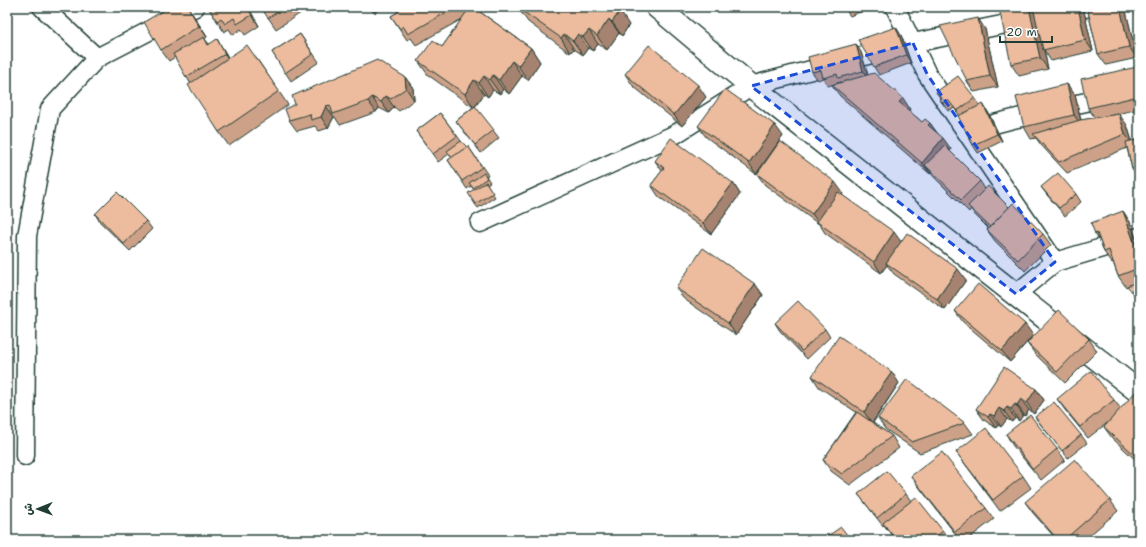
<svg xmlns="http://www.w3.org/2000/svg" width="1146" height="547" font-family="'Shantell Sans','Playpen Sans Arabic',sans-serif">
<rect width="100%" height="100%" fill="#fff"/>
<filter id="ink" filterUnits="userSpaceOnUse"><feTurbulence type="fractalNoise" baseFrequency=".025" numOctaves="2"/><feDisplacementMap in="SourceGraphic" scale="8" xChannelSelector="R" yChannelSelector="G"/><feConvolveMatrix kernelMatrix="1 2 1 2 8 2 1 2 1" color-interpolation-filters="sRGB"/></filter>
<g filter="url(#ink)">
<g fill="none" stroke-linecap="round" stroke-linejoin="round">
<defs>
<g id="minor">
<polyline points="42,7 97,58"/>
<polyline points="895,7 927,74 1055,262"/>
<polyline points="1059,13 1091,7"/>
<polyline points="971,130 1048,110 1139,91"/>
<polyline points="480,223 674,135 751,86 913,43 1026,20"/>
<polyline points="1016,294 1055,262 1139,237"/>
<polyline points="25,456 27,236 50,109 97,58 195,7"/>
</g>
<polyline id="tertiary" points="657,7 751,86 1139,392"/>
</defs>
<!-- minor casing -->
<use href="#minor" stroke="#1f3d34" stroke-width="21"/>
<!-- tertiary casing -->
<use href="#tertiary" stroke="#1f3d34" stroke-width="25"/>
<!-- minor -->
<use href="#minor" stroke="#fff" stroke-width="18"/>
<!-- tertiary -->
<use href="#tertiary" stroke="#fff" stroke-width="22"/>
</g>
<!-- wall -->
<g fill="#cca188" stroke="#1f3d34">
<polygon points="169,7 188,7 207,37 205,39 209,44 222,47 228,58 257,59 288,105 229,146 219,132 175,57 169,61 161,50"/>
<polygon points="208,7 248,7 259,26 245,35 241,29 233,35 229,29 224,32"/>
<polygon points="261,7 310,7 276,29"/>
<polygon points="370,7 383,7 374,13"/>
<polygon points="396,7 477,7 476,9 531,48 540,62 528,80 522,76 509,94 503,89 500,94 493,90 488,97 484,94 475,107 499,138 481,153 456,121 473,107 428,75 418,61 442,47 462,19 416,45 411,38 407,40 391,16 398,12"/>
<polygon points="613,7 629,25 622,36 619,33 607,50 598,44 593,51 588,48 583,55 574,49 570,53 528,22 518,8"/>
<polygon points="844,7 872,7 850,16"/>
<polygon points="1033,7 1083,7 1093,51 1051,61 1044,50 1048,69 1019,76 1011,64 1034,10"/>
<polygon points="1087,7 1125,7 1137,58 1106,65 1098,54"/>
<polygon points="985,29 998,87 974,92 967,81"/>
<polygon points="300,34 319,62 291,81 272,52"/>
<polygon points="901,35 911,63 879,75 874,67"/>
<polygon points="861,52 868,75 910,109 909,111 922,122 930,123 937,133 951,149 950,151 980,181 985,189 1043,234 1051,245 1025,271 995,241 987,230 988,228 974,214 971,209 969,212 933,176 931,173 930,174 840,96 832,85 841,82 828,86 823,78 818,80 812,72"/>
<polygon points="1137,67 1139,69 1139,109 1112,115 1127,125 1132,141 1139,139 1139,176 1137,177 1132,169 1127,148 1067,173 1041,145 1036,138 1031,139 1024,127 1067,84 1075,95 1081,120 1095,118 1088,108"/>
<polygon points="625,74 706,97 682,126 633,86"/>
<polygon points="405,77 413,88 414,100 399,111 394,107 389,113 379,108 376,112 340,125 335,117 334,117 328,128 319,131 315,126 297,131 289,120"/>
<polygon points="936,92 975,98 980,105 988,112 1002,141 978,153 973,145 959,115 954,108 948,111 940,100 941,99"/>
<polygon points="440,113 461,141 467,147 468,146 488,175 486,176 490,182 487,184 495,197 478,208 475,204 474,190 471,186 467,189 448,160 452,158 449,154 438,162 416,131"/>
<polygon points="698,126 783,136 756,174 706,137"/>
<polygon points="655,161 733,183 740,194 711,234 659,197 651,185 662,171"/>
<polygon points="757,174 843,193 842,195 901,242 966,280 945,310 894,274 887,265 881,273 825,233 820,225 765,185"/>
<polygon points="1041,187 1076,194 1081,202 1065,216 1047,195"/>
<polygon points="1123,211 1130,222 1139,246 1139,302 1128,286 1126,287 1118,276 1113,262 1112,263 1104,252 1101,243 1095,234"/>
<polygon points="95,214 146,221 152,229 130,251 100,222"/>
<polygon points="755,284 763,295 736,335 684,299 676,288"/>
<polygon points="955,311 1033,335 1010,362 963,322"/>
<polygon points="775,323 825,329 830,337 807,359 780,331"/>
<polygon points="1089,339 1097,351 1065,383 1035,354 1027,343"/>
<polygon points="812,376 899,383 873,423 892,436 899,448 850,485 831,471 823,460 856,412 819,387"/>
<polygon points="1139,388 1139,463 1112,438 1104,427 1111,420 1088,438 1065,410 1057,399 1114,400 1121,409"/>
<polygon points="1036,389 1044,400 1034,414 1029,410 1025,416 1023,415 1019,421 1015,418 1012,422 1007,419 1001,427 998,425 996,428 984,420 976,409"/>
<polygon points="1035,417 1081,435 1087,443 1068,458 1041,425"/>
<polygon points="878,418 965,423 973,434 920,453 885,429"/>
<polygon points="1006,434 1057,449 1065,460 1041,480 1013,446"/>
<polygon points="956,452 1023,476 1031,488 1000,511"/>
<polygon points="911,476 986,508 994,519 967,540 960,540 919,487"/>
<polygon points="858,494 906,494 911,501 943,531 949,540 895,540 884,525 883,526"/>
<polygon points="1110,500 1118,511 1084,540 1057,540 1033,513 1025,502"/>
</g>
<!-- shaded-wall -->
<g fill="#a6836f" stroke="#1f3d34">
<polygon points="188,7 190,10 207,37 199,26"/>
<polygon points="247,7 248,7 259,26 252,15"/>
<polygon points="1029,7 1032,7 1036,13 1048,69 1040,58"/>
<polygon points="1078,7 1083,7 1093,51 1085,40"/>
<polygon points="1120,7 1125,7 1137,58 1129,47"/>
<polygon points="620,11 629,25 622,36 612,22"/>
<polygon points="978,18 985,29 998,87 990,76"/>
<polygon points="609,19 619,33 607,50 597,36"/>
<polygon points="896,27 901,35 911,63 906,55"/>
<polygon points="589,30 598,44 593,51 583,37"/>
<polygon points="564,34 574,49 570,53 561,38"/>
<polygon points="578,34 588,48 583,55 573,41"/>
<polygon points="217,39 222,47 231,62 225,54"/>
<polygon points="856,44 861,52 869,79 863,71"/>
<polygon points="531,48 540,62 528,80 518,66"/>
<polygon points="512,61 522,76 509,94 499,80"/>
<polygon points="493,75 503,89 500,94 490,80"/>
<polygon points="484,76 493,90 488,97 479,83"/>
<polygon points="405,77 413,88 414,100 406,88"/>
<polygon points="474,80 484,94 474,108 465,94"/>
<polygon points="1067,84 1075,95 1082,126 1074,115"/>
<polygon points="698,85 706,97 682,126 674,115"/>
<polygon points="386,96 394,107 389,113 381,102"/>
<polygon points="372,97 379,108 376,112 368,101"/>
<polygon points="903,98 910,109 907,113 899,102"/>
<polygon points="983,104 988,112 1002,141 997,134"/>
<polygon points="326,106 334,117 328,128 321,117"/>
<polygon points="1119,114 1127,125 1133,145 1125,134"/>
<polygon points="930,123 938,134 928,125"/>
<polygon points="775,125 783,136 756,174 749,163"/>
<polygon points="943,138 951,149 932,172 925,165 931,173 930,174 922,163"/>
<polygon points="835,182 843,193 821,224 818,222 812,214"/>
<polygon points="733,183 740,194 711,234 703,223"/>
<polygon points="1123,211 1130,222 1139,246 1139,256"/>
<polygon points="894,232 902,243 886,263 887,265 881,273 874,262"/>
<polygon points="958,269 966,280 945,310 937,299"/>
<polygon points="755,284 763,295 736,335 728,323"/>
<polygon points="1025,324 1033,335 1010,362 1002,351"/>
<polygon points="892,372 899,383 872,423 864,412"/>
<polygon points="1036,389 1044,400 1034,414 1027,403"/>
<polygon points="1021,399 1029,410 1025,416 1017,405"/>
<polygon points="1015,404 1023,415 1019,421 1011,409"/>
<polygon points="1007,407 1015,418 1012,422 1004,411"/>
<polygon points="999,408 1007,419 1001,427 994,416"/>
<polygon points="990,414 998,425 996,428 988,417"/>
</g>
<!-- building -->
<g fill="#edbb9e" stroke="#1f3d34">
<polygon points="169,7 188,7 199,26 161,50 144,22"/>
<polygon points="208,7 247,7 252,15 237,24 234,18 225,24 221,18 217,21"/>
<polygon points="261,7 285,7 268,18"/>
<polygon points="396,7 456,7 408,34 403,26 400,29 391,16 398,12 395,8"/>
<polygon points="470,7 473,7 531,48 518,66 512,61 499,80 493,75 490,80 484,76 479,83 474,80 465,94 418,61 433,40 442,47"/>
<polygon points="518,7 613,7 620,11 612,22 609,19 597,36 589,30 583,37 578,34 573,41 564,34 561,38 518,8"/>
<polygon points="1003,7 1029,7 1040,58 1011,64 999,8"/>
<polygon points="1033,7 1078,7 1085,40 1043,50"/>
<polygon points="1087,7 1120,7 1129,47 1098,54"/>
<polygon points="1134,7 1139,7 1139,27"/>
<polygon points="978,18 990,76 967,81 940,26"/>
<polygon points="896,27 906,55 874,67 858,40"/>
<polygon points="300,34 313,54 285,73 272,52"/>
<polygon points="204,37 208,45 217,39 225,54 186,77 173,54"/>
<polygon points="856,44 863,71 838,78 837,74 823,78 821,70 812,72 808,57"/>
<polygon points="247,45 279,91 219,132 188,85"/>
<polygon points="649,45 698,85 674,115 625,74"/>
<polygon points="377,60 405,77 406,88 391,99 386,96 381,102 372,97 368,101 333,114 330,105 326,106 321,117 311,120 310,114 289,120 285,109 295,104 292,96"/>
<polygon points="1137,67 1139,75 1139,96 1088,108 1081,79"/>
<polygon points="874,73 903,98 899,102 922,122 925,119 930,123 928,125 943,138 922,163 832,85"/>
<polygon points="958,76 975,98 957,111 948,100 943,103 940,100 942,99 936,92"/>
<polygon points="1067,84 1074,115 1024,127 1016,97"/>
<polygon points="725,89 775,125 749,163 698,126"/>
<polygon points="983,104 997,134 973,145 958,116"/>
<polygon points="475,106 494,130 475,145 456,121"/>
<polygon points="440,113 457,136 433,154 416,131"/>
<polygon points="1119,114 1125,134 1059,162 1033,134 1080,120"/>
<polygon points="671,138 733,183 703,223 651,185 664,168 655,161"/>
<polygon points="1139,139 1139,167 1132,169 1126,142"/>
<polygon points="461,141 467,147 452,158 447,151"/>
<polygon points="780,141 835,182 812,214 757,174"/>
<polygon points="468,146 482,167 462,181 448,160"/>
<polygon points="945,146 980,181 961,200 925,165"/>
<polygon points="484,173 487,178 473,188 469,183"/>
<polygon points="1058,173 1076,194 1059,208 1041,187"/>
<polygon points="486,182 493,193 475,204 468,193"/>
<polygon points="988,186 1009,207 990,227 968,206"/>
<polygon points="117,192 146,221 124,244 95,214"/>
<polygon points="838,192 894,232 874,262 817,222"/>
<polygon points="1013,203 1043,234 1018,260 987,230"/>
<polygon points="1123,211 1139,256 1139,268 1118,276 1109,250 1104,252 1097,233 1095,234 1091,223"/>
<polygon points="907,233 958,269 937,299 886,263"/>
<polygon points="703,248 755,284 728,323 676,288"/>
<polygon points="1139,281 1139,299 1127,286"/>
<polygon points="978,284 1025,324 1002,351 955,311"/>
<polygon points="798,301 825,329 802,351 775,323"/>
<polygon points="1059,310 1089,339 1057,372 1027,343"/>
<polygon points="839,336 892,372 864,412 812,376"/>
<polygon points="1004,367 1036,389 1027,403 1021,399 1017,405 1015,404 1011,409 1007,407 1004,411 999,408 994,416 990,414 988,417 976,409"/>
<polygon points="1091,371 1114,400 1080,427 1057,399"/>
<polygon points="907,379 965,423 912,442 878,418"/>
<polygon points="1139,388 1139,455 1137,457 1104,427"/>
<polygon points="1054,402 1081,435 1062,451 1035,417"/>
<polygon points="857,412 892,436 842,474 823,460"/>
<polygon points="1030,415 1057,449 1033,469 1006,434"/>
<polygon points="986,428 1023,476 993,500 956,452"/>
<polygon points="942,452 986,508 955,532 911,476"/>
<polygon points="1075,459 1110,500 1064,540 1058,540 1025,502"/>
<polygon points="887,471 906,494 877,518 858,494"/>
<polygon points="916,497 943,531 931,540 896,540 883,523"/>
<polygon points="841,527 851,540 822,540"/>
<polygon points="1139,532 1139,540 1132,540"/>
</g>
</g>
<!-- marked area -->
<path fill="#1d4ed8" fill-opacity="0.2" stroke="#1d4ed8" stroke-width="3" stroke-dasharray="8 5" stroke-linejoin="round" d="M913 43 927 74 1055 262 1016 294 751 86Z"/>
<!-- margin -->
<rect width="1146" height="547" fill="none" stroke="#fff" stroke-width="24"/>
<rect x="12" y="12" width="1122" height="523" fill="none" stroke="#1f3d34" stroke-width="1.5" filter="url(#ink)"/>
<!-- north arrow -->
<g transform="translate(38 509) rotate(269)" stroke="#ffffff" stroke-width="3" paint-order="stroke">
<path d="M0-3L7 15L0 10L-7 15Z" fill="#1f3d34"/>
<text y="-6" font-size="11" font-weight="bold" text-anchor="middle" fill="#1f3d34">ش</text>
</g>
<!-- scale -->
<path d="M1000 36v6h52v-6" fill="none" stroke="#1f3d34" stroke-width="2"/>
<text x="1006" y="36" font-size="12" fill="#1f3d34" stroke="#ffffff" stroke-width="3" paint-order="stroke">20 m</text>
</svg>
